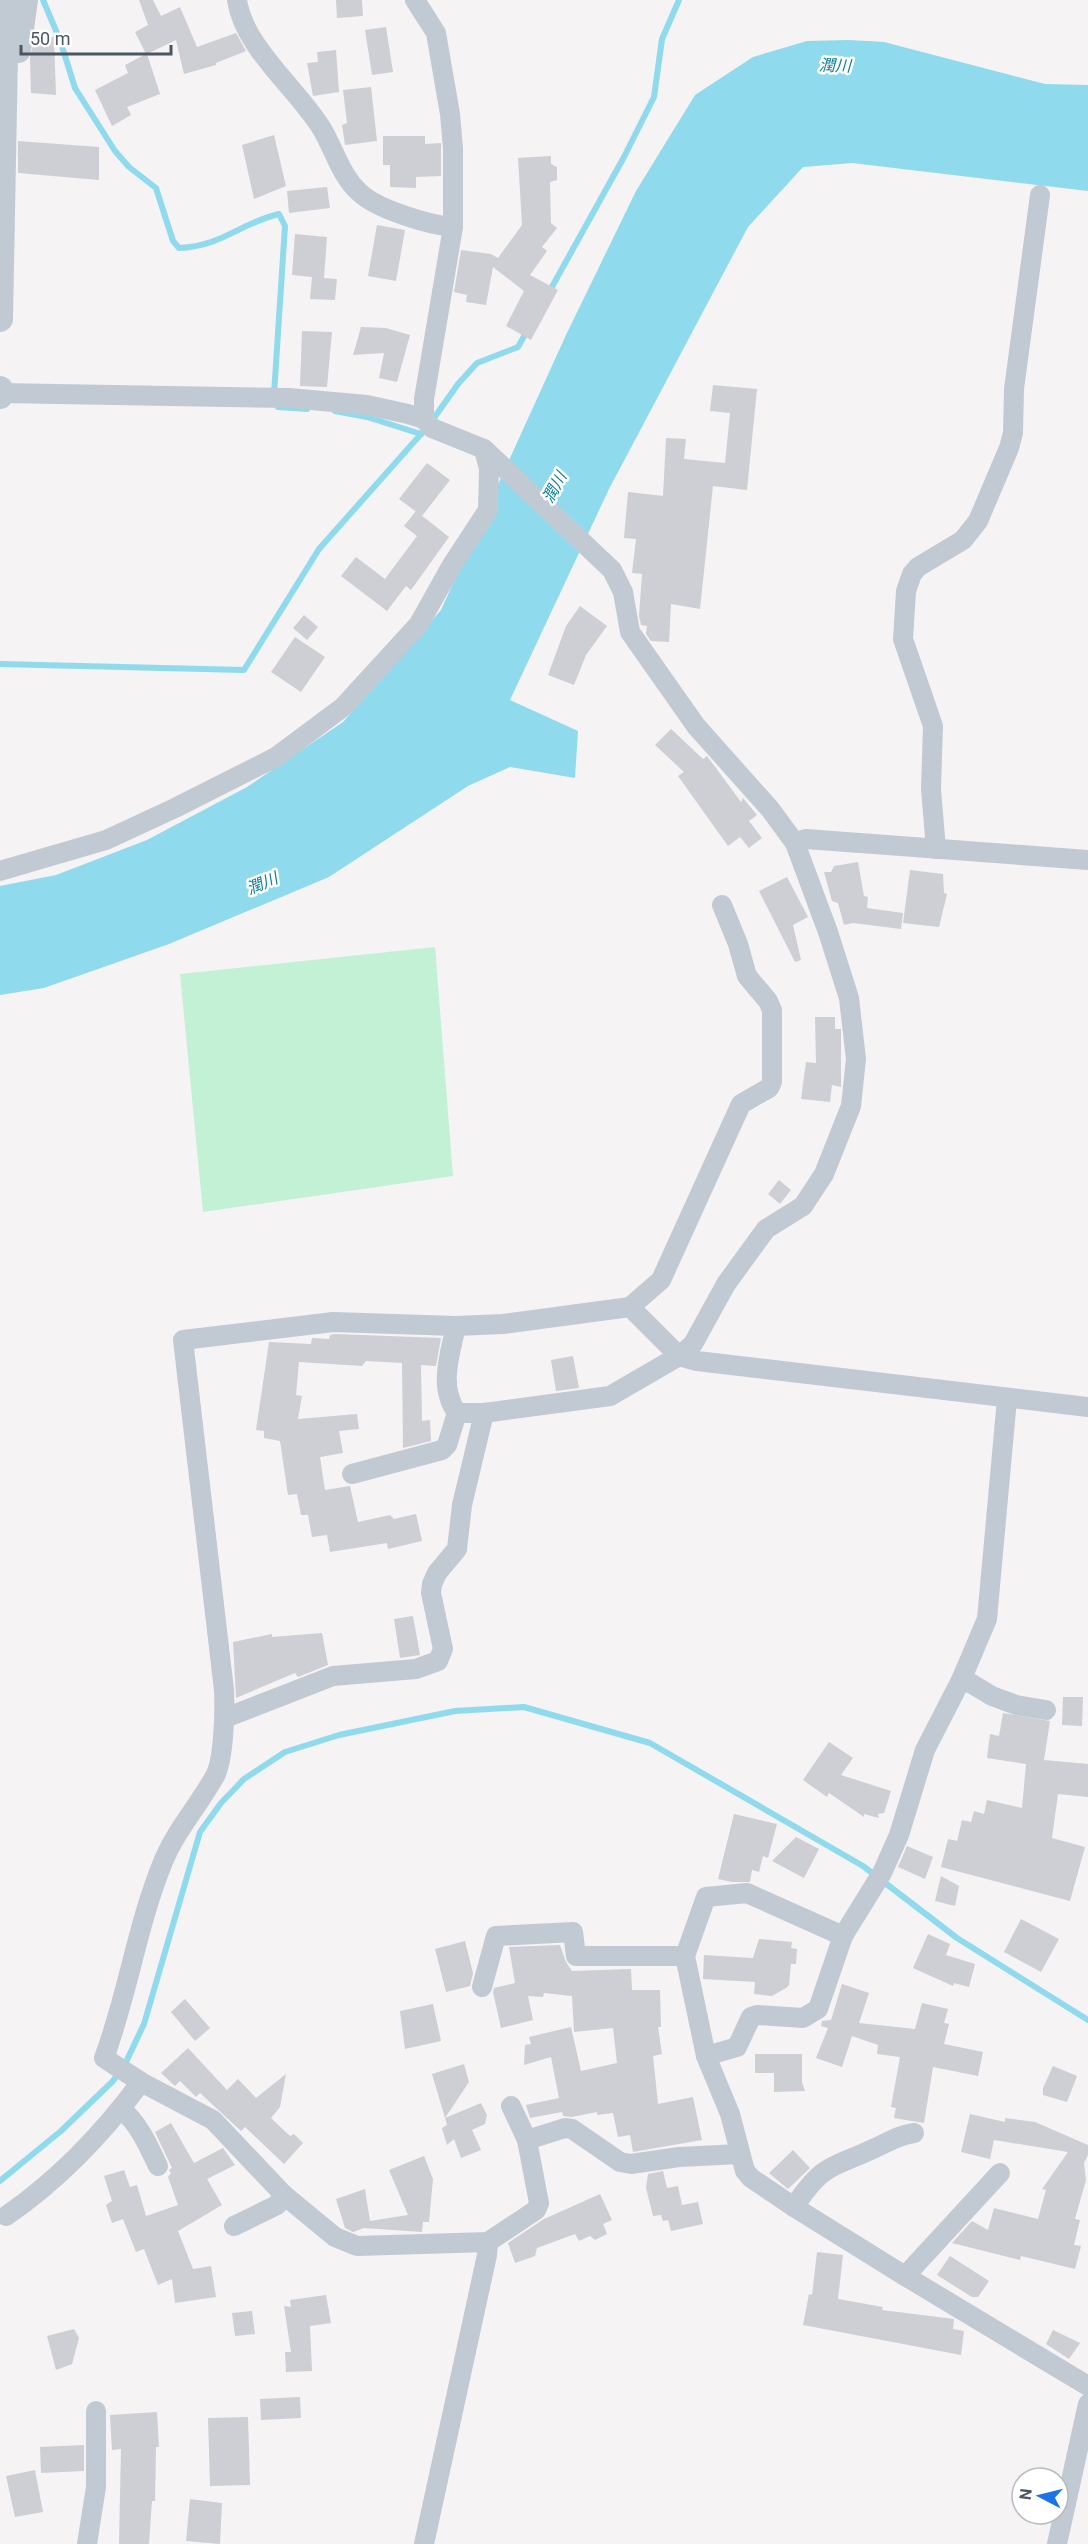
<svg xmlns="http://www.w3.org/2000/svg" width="1088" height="2544" font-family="Roboto,'Noto Sans JP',sans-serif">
<rect width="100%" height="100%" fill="#f5f3f3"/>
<!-- green -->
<polygon fill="#c3f1d5" points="435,947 453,1176 203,1212 180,974"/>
<!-- water -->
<polygon fill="#90daee" points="849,40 884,42 1045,84 1088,85 1088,191 852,163 803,167 748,227 609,489 510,700 578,731 575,778 510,767 468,786 329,877 169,944 44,988 0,995 0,886 56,875 147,840 247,787 343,722 441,610 566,335 636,191 695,95 753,57 807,41"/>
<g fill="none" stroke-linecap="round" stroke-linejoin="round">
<!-- stream -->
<g stroke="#90daee" stroke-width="6">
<path d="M43 0 60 40 75 88 115 151 129 167 156 188 173 241 179 248C223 246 240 223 279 214L285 226 274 394"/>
<polyline points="548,294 624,157 654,97 662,39 679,0"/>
<polyline points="278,407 307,409"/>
<polyline points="335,411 367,417 421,434"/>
<polyline points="0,664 244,670 319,549 429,425 458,384 477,363 518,347 527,331"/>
<polyline points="0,2181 61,2131 113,2081 126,2062 144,2024 200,1832 221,1803 244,1779 285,1752 339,1735 455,1711 524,1707 650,1743 863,1866 957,1938 1088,2020"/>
</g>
</g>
<!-- building -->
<g fill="#cdcfd5">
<polygon points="139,0 153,0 161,16 180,7 197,47 236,33 246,51 216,63 216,65 184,74 176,40 147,54 160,94 127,107 131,115 112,126 95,90 128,73 125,65 146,54 135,32 148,25"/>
<polygon points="336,0 362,0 363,16 337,18"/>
<polygon points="386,27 393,72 372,75 365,30"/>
<polygon points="35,36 54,37 56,95 31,93 30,58"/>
<polygon points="336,50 339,92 313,96 307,63 318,62 317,52"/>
<polygon points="371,87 377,141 345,145 342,125 347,123 343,90"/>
<polygon points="274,135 286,186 254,199 242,145"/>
<polygon points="383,136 425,136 425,144 441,143 441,176 416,177 416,188 390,187 390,165 383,165"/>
<polygon points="18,141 99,147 99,180 18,173"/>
<polygon points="551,156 551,164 557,167 557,180 550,182 551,223 557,228 542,247 547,251 530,275 558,290 531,340 506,326 524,291 493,267 486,305 466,302 467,295 454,292 461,250 491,254 498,258 522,225 518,158"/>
<polygon points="327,187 330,208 289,213 287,191"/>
<polygon points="377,225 405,230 396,281 368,276"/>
<polygon points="295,234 327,237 324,278 337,279 335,300 310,299 312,277 292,275"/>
<polygon points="361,327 386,328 410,335 397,382 379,378 384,353 353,355"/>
<polygon points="302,331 332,332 327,387 300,386"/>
<polygon points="713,385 757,389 747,490 713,486 700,609 671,604 669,642 651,641 646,634 647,626 641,625 639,616 642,574 632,573 636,539 624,538 628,492 663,496 666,438 686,439 684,459 725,463 730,413 710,411"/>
<polygon points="427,463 450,480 422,516 399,499"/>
<polygon points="416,511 449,537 411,590 406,586 387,611 341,576 356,557 385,579 417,536 404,526"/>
<polygon points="580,606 607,626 586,655 574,685 548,675 566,626"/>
<polygon points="304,615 318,627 307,640 293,628"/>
<polygon points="295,637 325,657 301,692 271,672"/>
<polygon points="671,729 703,759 707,756 741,802 743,798 757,815 749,821 762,838 749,848 740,837 728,846 678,776 684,772 655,745"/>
<polygon points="858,862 864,896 868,897 867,908 903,913 901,929 853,923 844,925 838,903 832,901 824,872 831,872 834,866"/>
<polygon points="910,870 943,874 944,893 947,894 939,927 903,923"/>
<polygon points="787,877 808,917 793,925 801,960 795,962 759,891"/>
<polygon points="815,1017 835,1017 835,1029 841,1029 841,1087 832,1085 830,1102 801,1099 806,1062 816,1063"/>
<polygon points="779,1180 791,1190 780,1204 768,1194"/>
<polygon points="334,1334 441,1338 436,1366 421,1365 422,1421 430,1420 431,1441 403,1448 402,1363 366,1361 362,1366 299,1362 296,1395 302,1396 298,1419 357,1414 359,1429 339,1431 343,1453 320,1457 325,1490 350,1486 358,1522 390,1515 394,1519 416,1514 422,1541 388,1549 387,1543 330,1552 327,1535 312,1537 308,1515 301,1515 297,1494 288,1495 280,1441 264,1438 264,1431 256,1430 269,1342 311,1344 312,1338 329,1339 330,1335"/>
<polygon points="573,1356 579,1388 556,1391 551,1360"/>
<polygon points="413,1616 420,1655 400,1658 394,1619"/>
<polygon points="322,1633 328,1665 298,1677 295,1673 236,1698 233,1642 272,1634 272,1637"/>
<polygon points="1063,1697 1083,1697 1082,1726 1062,1725"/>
<polygon points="1003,1713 1050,1721 1044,1760 1088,1764 1088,1797 1058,1794 1052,1838 1085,1847 1070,1901 941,1867 948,1839 957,1841 962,1820 971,1822 974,1811 984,1814 987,1800 1022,1808 1026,1764 987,1758 990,1734 999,1736"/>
<polygon points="829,1742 853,1758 841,1775 891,1791 884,1813 878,1814 879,1818 864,1814 864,1817 829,1793 827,1797 803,1780"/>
<polygon points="734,1814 777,1824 768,1858 763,1856 759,1872 752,1870 750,1882 732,1882 718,1879"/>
<polygon points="796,1837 819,1849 804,1878 772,1861"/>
<polygon points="907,1846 933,1857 925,1879 898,1867"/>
<polygon points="941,1876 959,1886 955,1906 935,1901"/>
<polygon points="1021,1919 1059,1939 1041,1972 1004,1952"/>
<polygon points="928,1934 950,1944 946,1955 975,1964 969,1987 954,1983 953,1986 913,1968"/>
<polygon points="759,1939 792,1942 791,1948 797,1949 796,1964 791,1964 789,1985 786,1988 772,1996 754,1994 755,1982 703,1979 704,1955 753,1958"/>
<polygon points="465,1941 473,1973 470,1986 446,1992 435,1949"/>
<polygon points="560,1945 566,1962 572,1971 631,1969 632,1990 660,1990 661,2027 658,2027 662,2054 653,2056 658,2104 693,2097 702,2140 633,2152 630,2135 618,2137 613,2113 597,2115 597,2112 572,2117 563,2116 562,2112 530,2118 526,2105 559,2098 551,2057 524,2065 525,2045 531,2044 529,2037 571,2027 581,2071 617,2063 613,2028 574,2032 572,1996 544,1993 543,1997 528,1996 533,2020 501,2028 493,1992 494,1988 515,1983 509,1947"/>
<polygon points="842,1984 869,1993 859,2023 915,2029 922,2003 948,2009 944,2023 949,2024 944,2044 983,2052 978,2076 933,2067 924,2123 894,2118 896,2108 891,2107 900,2057 877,2054 878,2045 852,2036 842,2067 816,2058 828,2028 821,2026 822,2021 831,2020"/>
<polygon points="185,1999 210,2028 195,2041 171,2012"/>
<polygon points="433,2004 441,2041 405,2049 400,2011"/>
<polygon points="188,2048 227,2090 238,2079 256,2098 286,2074 280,2107 271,2118 290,2136 294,2134 303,2143 284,2164 245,2127 241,2131 200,2093 196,2097 180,2081 175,2086 161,2073"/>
<polygon points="755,2054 802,2054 802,2082 805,2091 774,2092 774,2073 755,2073"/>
<polygon points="464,2064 469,2082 445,2118 432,2074"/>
<polygon points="1053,2066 1077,2076 1067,2102 1043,2095 1043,2088"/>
<polygon points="481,2103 487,2115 485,2124 472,2130 481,2150 461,2158 454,2139 447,2145 442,2128 447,2125 445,2118"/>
<polygon points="970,2114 1005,2122 1005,2118 1035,2122 1088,2145 1088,2155 1084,2163 1086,2180 1075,2219 1080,2220 1074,2245 1081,2246 1075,2269 1021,2256 1020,2260 952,2243 972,2221 988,2230 994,2208 1038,2219 1046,2190 1042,2189 1068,2152 994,2140 990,2159 961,2152"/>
<polygon points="171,2123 194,2163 223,2148 235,2165 207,2179 222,2205 178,2231 193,2269 211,2266 216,2297 175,2303 172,2279 158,2285 144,2249 136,2252 123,2219 112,2223 106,2205 112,2201 104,2176 124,2170 130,2187 137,2185 146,2216 178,2205 168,2177 171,2173 169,2170 172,2168 155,2132"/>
<polygon points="793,2150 810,2168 788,2189 769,2173"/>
<polygon points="424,2156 433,2179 429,2222 423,2222 422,2232 364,2228 353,2232 345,2228 336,2199 365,2189 370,2221 408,2215 389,2170"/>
<polygon points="663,2171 667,2188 678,2186 682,2205 698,2202 703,2224 671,2231 668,2220 663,2221 661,2215 653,2216 646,2188 648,2174"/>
<polygon points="600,2194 612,2220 603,2224 607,2234 595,2240 590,2236 579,2241 575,2234 537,2248 535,2256 515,2263 508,2243 544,2219"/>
<polygon points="817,2252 843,2255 838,2299 883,2307 882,2310 954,2319 953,2329 964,2331 961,2355 803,2325 809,2294 812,2295"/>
<polygon points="950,2256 989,2281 978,2297 972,2297 937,2275"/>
<polygon points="326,2295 331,2323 310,2326 312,2371 286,2372 285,2352 291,2352 284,2306 291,2307 290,2300"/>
<polygon points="252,2311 255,2334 235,2336 232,2313"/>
<polygon points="74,2329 79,2338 72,2364 56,2370 47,2336"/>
<polygon points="1053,2330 1080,2343 1069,2359 1046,2344"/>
<polygon points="300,2397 301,2418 261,2420 260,2399"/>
<polygon points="157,2412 159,2447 156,2447 155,2501 152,2501 149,2544 119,2544 121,2449 112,2450 110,2415"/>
<polygon points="248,2417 250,2485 210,2486 208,2418"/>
<polygon points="84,2445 84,2471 41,2473 40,2447"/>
<polygon points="35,2470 43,2512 15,2517 6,2476"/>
<polygon points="190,2499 222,2503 220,2544 186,2541"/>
</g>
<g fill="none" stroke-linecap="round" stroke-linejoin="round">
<!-- minor -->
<g stroke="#c1cad2" stroke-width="20">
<path d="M237 0C244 48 297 88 322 129 334 149 341 176 359 192 376 209 429 225 453 227L424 399V419"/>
<polyline points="415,0 436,33 450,114 453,148 453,227"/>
<polyline points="0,393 289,398 367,405 408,414 424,419 432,428 484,449 612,570 623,592 630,632 696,726 770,809 795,843 828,932 849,998 856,1059 851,1106 824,1174 803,1206 766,1229 726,1284 693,1344 679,1356 610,1396 484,1413 457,1413"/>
<polyline points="795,843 806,839 1088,860"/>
<polyline points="936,849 931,789 933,726 903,639 906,591 912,574 918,567 963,540 978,521 1009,448 1013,433 1014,389 1040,195"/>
<polyline points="0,871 106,840 175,808 276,757 343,707 419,624 452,565 488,510 489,468 484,450"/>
<polyline points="630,1307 661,1280 741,1104 769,1088 772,1082 772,1010 768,1001 747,976 738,944 722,905"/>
<path d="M352 1474 442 1450 447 1445 457 1413C438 1386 450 1355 456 1326"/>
<polyline points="962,1678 992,1696 1016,1705 1046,1710"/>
<polyline points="225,1718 333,1676 416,1669 438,1661 443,1649 431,1593 432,1584 437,1573 457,1549 462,1505 484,1413"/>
<polyline points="843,1936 747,1893 706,1897 685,1956 706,2056 730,2114 745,2171 751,2178 794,2207 905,2276 1088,2386"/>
<polyline points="482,1987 496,1936 573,1932 576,1956 685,1956"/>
<polyline points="706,2056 737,2047 751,2017 757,2015 803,2018 818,2009 843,1936 882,1873 899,1835 925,1750 962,1678 987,1619 1007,1399"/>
<path d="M121 2109C138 2122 149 2147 158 2166"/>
<polyline points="527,2140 565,2128 572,2129 620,2162 631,2164 679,2157 740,2154"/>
<path d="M794 2207C824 2162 831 2169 875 2148 889 2142 898 2135 914 2133"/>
<path d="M6 2216C57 2181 104 2132 141 2082"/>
<polyline points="234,2226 277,2205 284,2195"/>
<polyline points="488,2242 536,2210 539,2203 527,2140 511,2106"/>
<polyline points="905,2276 1000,2173"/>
<polyline points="87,2544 96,2487 96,2411"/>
<path d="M424 2544 487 2255 488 2242 357 2246 335 2237 284 2195 213 2120 141 2082 104 2058C128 1994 137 1925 163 1862 176 1830 199 1805 215 1776 224 1759 225 1710 224 1690L183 1340 333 1322 456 1326 503 1324 630 1307 679 1356 697 1361 1088 1407"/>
<polyline points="1057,2544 1088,2404"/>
</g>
<!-- tertiary -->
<g stroke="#c1cad2" stroke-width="26">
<polyline points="18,50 25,0"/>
<polyline points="0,319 6,0"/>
<polyline points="0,389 0,396"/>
</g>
</g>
<g text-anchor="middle" stroke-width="5" stroke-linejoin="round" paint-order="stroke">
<!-- water labels -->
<g font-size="16" font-style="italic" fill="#0c7c9b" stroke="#fff">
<text transform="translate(835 65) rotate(2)" y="6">潤川</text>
<text transform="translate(554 487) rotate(-61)" y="6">潤川</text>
<text transform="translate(262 883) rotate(-23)" y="6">潤川</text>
</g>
</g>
<!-- north arrow -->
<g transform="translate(1040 2496) rotate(277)"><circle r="28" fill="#ffffff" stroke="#b7bbc0" stroke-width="1.5"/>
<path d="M0-4.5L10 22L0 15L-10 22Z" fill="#1a73e8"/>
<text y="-9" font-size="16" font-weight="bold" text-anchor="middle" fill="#4a5661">N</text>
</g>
<!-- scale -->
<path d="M21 45v9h150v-9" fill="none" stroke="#4a5661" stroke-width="3"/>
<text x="30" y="45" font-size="18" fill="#4a5661" stroke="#ffffff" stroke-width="4.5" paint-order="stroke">50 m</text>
</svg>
